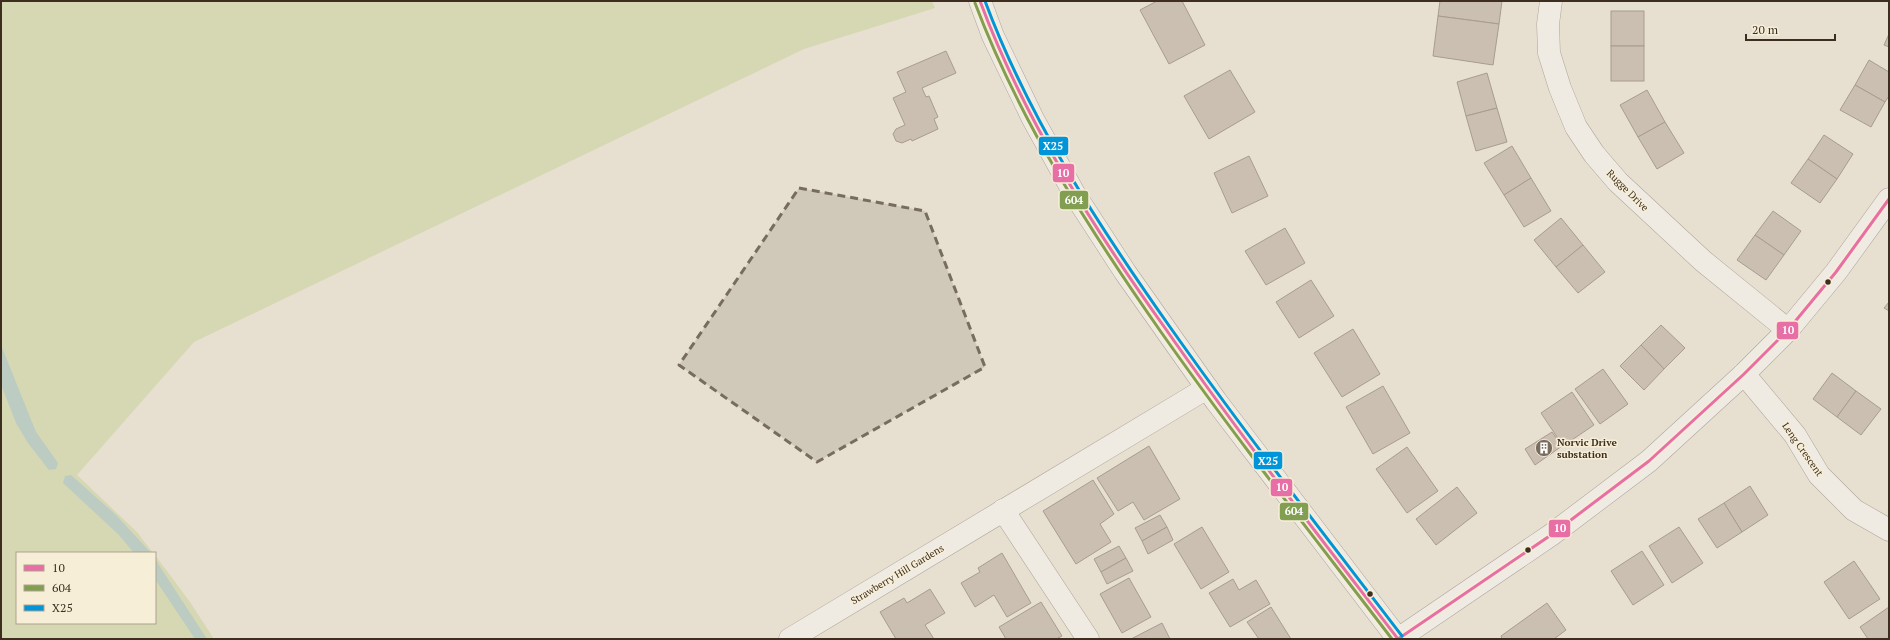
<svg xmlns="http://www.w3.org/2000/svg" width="1890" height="640" font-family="'PT Serif',serif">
<rect width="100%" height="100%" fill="#e7e0d1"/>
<!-- green -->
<polygon fill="#d6d7b3" points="1,1 932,1 935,8 804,49 194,342 77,475 137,532 153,553 17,553 17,623 155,623 155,555 190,602 214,639 1,639"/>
<!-- water -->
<g fill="#bcccc2">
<polygon points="1,345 36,432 58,463 56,469 49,470 28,443 16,423 2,387"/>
<polygon points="71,475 116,515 151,553 134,553 118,534 63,483 65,476"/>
<polygon points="155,559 207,639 195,639 155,579"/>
</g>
<!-- building -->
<g fill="#cbbfb2" stroke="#a89c90">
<polygon points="1157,1 1182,1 1205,45 1169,64 1140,10"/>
<polygon points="1440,1 1502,1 1499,24 1438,16"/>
<rect x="1611" y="11" width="33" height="35"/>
<polygon points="1438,16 1499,24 1493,65 1433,56"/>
<polygon points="1889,34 1889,47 1884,45"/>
<rect x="1611" y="46" width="33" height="35"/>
<polygon points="946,51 956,73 922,88 926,97 929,96 938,117 934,119 938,129 912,141 911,139 902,143 896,141 893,134 896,129 905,125 893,98 906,92 897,72"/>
<polygon points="1869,60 1889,72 1889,96 1885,102 1855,85"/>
<polygon points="1230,70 1255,112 1209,139 1184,96"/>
<polygon points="1487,73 1497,108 1466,116 1457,82"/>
<polygon points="1855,85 1885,102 1871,127 1840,110"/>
<polygon points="1647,90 1665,122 1638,137 1620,105"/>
<polygon points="1497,108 1507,142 1476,151 1466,116"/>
<polygon points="1665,122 1684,153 1657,169 1638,137"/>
<polygon points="1824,135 1853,154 1837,179 1808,159"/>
<polygon points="1512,146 1531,178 1504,195 1484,163"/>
<polygon points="1249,156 1268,196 1232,213 1214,173"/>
<polygon points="1808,159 1837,179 1820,203 1791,183"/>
<polygon points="1531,178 1551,211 1524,227 1504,195"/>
<polygon points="1773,211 1801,231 1784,255 1755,235"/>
<polygon points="1561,218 1583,245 1556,267 1534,240"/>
<polygon points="1285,228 1305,263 1266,285 1245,251"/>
<polygon points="1755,235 1784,255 1766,280 1737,260"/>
<polygon points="1583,245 1605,272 1578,293 1556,267"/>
<polygon points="1311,280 1334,316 1299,338 1276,302"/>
<polygon points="1889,302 1889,311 1884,308"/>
<polygon points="1661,325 1685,348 1664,369 1641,345"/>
<polygon points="1353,329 1380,374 1342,397 1314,353"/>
<polygon points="1641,345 1664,369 1644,390 1620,366"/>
<polygon points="1603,369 1628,404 1600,424 1575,389"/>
<polygon points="1832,373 1856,391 1837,417 1813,399"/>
<polygon points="1383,386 1410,433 1373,454 1346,407"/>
<polygon points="1856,391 1881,409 1861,435 1837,417"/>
<polygon points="1572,392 1594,425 1563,446 1541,413"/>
<polygon points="1552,432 1562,446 1535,465 1525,449"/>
<polygon points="1149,446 1180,499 1144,520 1133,502 1118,511 1097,478"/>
<polygon points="1407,447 1438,491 1407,513 1376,469"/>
<polygon points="1093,480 1114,514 1100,524 1111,542 1076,564 1043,511"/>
<polygon points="1750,486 1768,515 1742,532 1724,503"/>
<polygon points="1457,487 1477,513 1436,545 1416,519"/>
<polygon points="1724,503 1742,532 1717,548 1698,519"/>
<polygon points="1160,515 1167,527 1142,541 1135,528"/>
<polygon points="1167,527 1173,540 1148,554 1142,541"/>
<polygon points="1202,527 1229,572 1201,589 1174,544"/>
<polygon points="1679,527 1703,563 1672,583 1649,546"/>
<polygon points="1119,546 1126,558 1101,572 1094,559"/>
<polygon points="1642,551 1664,585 1633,605 1611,571"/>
<polygon points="1002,553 1031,603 1007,617 994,595 975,607 961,583 980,572 978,568"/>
<polygon points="1126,558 1133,571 1107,584 1101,572"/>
<polygon points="1854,561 1880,599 1849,619 1824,582"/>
<polygon points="1129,578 1151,617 1122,633 1100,594"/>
<polygon points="1233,579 1239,590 1256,580 1270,604 1230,627 1209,593"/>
<polygon points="930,589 945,613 925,625 934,639 896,639 880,612 904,598 907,603"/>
<polygon points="1041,602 1062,636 1056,639 1006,639 999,627"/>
<polygon points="1547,603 1566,630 1554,639 1502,639 1501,636"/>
<polygon points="1271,607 1291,639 1259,639 1247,622"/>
<polygon points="1889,607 1889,639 1868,639 1860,627"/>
<polygon points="1162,623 1170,639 1131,639"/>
</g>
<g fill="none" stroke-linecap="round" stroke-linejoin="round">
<defs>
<g id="minor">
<polyline points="980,1 993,36 1033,119 1075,195 1125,272 1216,401 1398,639"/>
<polyline points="1551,1 1548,24 1549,53 1560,88 1576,127 1594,154 1618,182 1703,261 1788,330"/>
<polyline points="1744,374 1795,435 1819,475 1854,510 1889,530"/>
<polyline points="1003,510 1088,639"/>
<polyline points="790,639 1207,388"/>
<polyline points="1398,639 1551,535 1649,461 1744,374 1788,330 1836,272 1889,199"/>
</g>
</defs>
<!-- minor casing -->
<use href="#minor" stroke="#ada599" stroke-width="23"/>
<!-- minor -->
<use href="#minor" stroke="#efebe3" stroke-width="22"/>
<defs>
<g id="bus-1">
<path d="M980 1C1024 119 1092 226 1165 328 1239 434 1319 536 1398 639"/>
<polyline points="1398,639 1551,535 1649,461 1744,374 1788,330 1836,272 1889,199"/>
</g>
<path id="bus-2" d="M975 3C1020 122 1089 229 1161 332 1235 437 1314 537 1392 639"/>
<path id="bus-3" d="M985 1C1029 119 1098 225 1170 327 1244 432 1324 534 1402 636"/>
</defs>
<!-- bus-1 casing -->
<use href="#bus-1" stroke="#f7eed8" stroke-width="6"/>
<!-- bus-2 casing -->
<use href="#bus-2" stroke="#f7eed8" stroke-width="6"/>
<!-- bus-3 casing -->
<use href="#bus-3" stroke="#f7eed8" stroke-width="6"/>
<!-- bus-1 -->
<use href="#bus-1" stroke="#e86fa5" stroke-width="3"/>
<!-- bus-2 -->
<use href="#bus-2" stroke="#829e51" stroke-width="3"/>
<!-- bus-3 -->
<use href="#bus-3" stroke="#0095d9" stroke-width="3"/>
</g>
<!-- marked area -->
<path fill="#786c5e" fill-opacity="0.2" stroke="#786c5e" stroke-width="3" stroke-dasharray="8 5" stroke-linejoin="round" d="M799 188 925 211 985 367 817 462 679 365Z"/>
<!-- icons -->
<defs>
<symbol id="building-disc" viewBox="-11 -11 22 22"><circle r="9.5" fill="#786c5e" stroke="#f7eed8"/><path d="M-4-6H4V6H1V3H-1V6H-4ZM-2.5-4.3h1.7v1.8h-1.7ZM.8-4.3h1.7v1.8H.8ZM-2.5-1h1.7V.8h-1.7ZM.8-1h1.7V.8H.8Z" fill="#fff"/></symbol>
</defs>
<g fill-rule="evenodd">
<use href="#building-disc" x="1534" y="438" width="20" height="20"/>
</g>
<!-- markers -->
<g fill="#3d2e20" stroke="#f7eed8" stroke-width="1.5">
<circle cx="1828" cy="282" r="3.5"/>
<circle cx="1528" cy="550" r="3.5"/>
<circle cx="1370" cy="594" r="3.5"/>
</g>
<g text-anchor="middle" stroke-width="3" stroke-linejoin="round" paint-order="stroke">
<!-- street labels -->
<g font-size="10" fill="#3d2e20" stroke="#f7eed8">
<text transform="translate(1628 190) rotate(45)" y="4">Rugge Drive</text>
<text transform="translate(1803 449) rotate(55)" y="4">Leng Crescent</text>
<text transform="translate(897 574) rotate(-31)" y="4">Strawberry Hill Gardens</text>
</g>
<!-- poi labels -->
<g font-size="10" font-weight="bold" fill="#3d2e20" stroke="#f7eed8" text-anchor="start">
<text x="1557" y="446">Norvic Drive<tspan x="1557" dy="12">substation</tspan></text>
</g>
</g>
<g stroke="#f7eed8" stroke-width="1.5">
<rect x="1038" y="136" width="31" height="20" rx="4" fill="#0095d9"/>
<rect x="1052" y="163" width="23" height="20" rx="4" fill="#e86fa5"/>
<rect x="1059" y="190" width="30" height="20" rx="4" fill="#829e51"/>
<rect x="1776" y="321" width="23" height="19" rx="4" fill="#e86fa5"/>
<rect x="1253" y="451" width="30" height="19" rx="4" fill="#0095d9"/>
<rect x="1270" y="478" width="23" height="19" rx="4" fill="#e86fa5"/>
<rect x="1279" y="502" width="30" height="19" rx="4" fill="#829e51"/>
<rect x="1548" y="519" width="23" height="19" rx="4" fill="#e86fa5"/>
</g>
<g font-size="11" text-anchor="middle" font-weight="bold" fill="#fff">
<text x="1053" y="150">X25</text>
<text x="1063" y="177">10</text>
<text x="1074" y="204">604</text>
<text x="1788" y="334">10</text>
<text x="1268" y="465">X25</text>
<text x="1282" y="491">10</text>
<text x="1294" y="515">604</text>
<text x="1560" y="532">10</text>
</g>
<!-- border -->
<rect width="1890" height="640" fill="none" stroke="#3d2e20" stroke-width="4"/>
<!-- legend -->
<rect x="16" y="552" width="140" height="72" fill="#f7eed8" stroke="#ada18e"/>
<rect x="24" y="565" width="20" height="6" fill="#e86fa5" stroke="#ada18e"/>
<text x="52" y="572" font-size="12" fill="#3d2e20">10</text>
<rect x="24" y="585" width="20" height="6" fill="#829e51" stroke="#ada18e"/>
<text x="52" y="592" font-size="12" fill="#3d2e20">604</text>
<rect x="24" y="605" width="20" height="6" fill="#0095d9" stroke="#ada18e"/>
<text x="52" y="612" font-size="12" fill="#3d2e20">X25</text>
<!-- scale -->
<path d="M1746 34v6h89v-6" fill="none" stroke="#3d2e20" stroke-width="2"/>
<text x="1752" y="34" font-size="12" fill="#3d2e20" stroke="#f7eed8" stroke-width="3" paint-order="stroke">20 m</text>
</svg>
